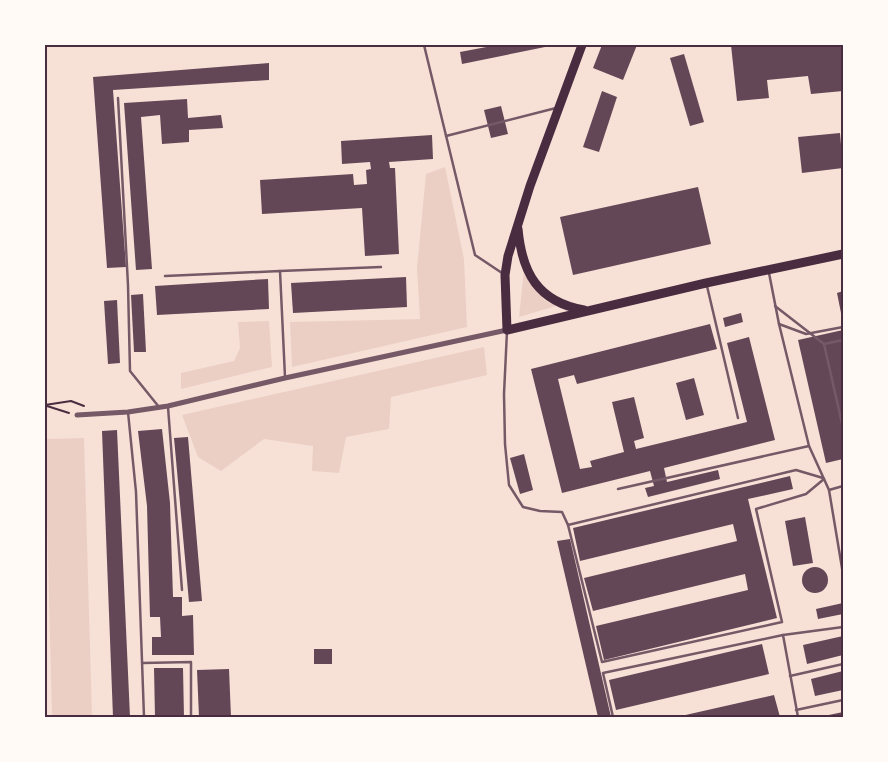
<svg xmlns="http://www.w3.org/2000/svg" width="888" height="762" font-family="'Nunito Sans',sans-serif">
<rect width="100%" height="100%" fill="#f7e1d7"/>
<!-- green -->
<g fill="#ebcfc5">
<polygon points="445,167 464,259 467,327 292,367 290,322 420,319 417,268 426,174"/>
<polygon points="524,270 544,300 556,306 519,317"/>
<polygon points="269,321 272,367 181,389 181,373 234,361 240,348 238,322"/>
<polygon points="484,347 487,375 391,397 389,429 346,437 339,473 312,471 313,446 264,439 221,471 198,457 182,415"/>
<polygon points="84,438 92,717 52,717 45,439"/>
</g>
<!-- building -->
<g fill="#644757">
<polygon points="497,45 550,45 550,46 462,64 460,52"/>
<polygon points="602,45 637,45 623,80 593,68"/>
<polygon points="731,45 766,45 766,47 789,45 842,45 843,91 811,94 808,76 767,80 769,98 737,101"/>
<polygon points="684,54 704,122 690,126 670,58"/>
<polygon points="269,63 269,80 113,90 126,267 107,268 93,77"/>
<polygon points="602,91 617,97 599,152 583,147"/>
<polygon points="187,99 188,118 221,115 223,128 189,130 189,142 162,144 160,115 141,117 152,269 136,270 124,103"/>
<polygon points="501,106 508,134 491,138 484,110"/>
<polygon points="840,133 843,168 802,173 798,137"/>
<polygon points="432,135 433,159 389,162 390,168 395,168 399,254 365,256 362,208 262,214 260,180 353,174 354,185 367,184 366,170 371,169 370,162 342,164 341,141"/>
<polygon points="698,187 711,244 573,275 560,217"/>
<polygon points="406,277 407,307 293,313 291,283"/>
<polygon points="268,279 269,309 157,315 155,286"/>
<polygon points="843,291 843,317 842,318 837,293"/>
<polygon points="143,294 146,352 134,352 131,295"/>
<polygon points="117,300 120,363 108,364 104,301"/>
<polygon points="741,313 743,322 725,327 723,318"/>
<polygon points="710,324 717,349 577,384 574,375 558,379 580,469 592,467 590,461 624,452 612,402 634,397 644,438 634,441 636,449 747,422 727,343 749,337 775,440 664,468 667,482 718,470 720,479 648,497 645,488 654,486 650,471 562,493 531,369"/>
<polygon points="843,330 843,459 826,463 798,340"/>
<polygon points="694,378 704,415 686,420 676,383"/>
<polygon points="162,429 170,503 173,597 182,597 182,616 193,615 194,655 152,655 152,637 161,637 160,617 150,617 147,506 138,431"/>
<polygon points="117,430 130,717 113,717 102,431"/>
<polygon points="188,437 202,601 189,602 174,438"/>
<polygon points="524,454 533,490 520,494 510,458"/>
<polygon points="790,476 793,489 748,499 777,618 604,660 596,626 748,590 745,574 593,611 584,578 737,541 733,524 580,561 573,528"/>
<polygon points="805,517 813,563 793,566 785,521"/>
<polygon points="570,539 611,717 598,717 557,541"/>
<circle cx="815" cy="580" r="13"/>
<polygon points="843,603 843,614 818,619 816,609"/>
<polygon points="843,636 843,655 807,664 803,645"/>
<polygon points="762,644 769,674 616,710 609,680"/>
<rect x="314" y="649" width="18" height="15"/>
<polygon points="154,668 183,668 184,717 155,717"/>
<polygon points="229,669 231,717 199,717 197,670"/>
<polygon points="843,671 843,690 815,696 811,679"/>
<polygon points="774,695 780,717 681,717 681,716"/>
<polygon points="843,712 843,717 824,717 824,716"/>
</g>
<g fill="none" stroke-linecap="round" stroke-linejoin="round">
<!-- path -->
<g stroke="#4a2c40" stroke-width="2">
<polyline points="45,405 71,401 84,406"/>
<polyline points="47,406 69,413"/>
</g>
<!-- service -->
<g stroke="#755966" stroke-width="2.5">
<polyline points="424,45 475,255 502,273"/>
<polyline points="118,98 128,285 130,371 159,407"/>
<polyline points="446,136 556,108"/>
<polyline points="280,271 381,267"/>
<polyline points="769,273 779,324 809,446 829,490 843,574"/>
<polyline points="165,276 280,271 285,377"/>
<polyline points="707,286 738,418"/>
<polyline points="775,306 824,344 843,428"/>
<polyline points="779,324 806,334 843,327"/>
<polyline points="507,331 504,394 505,444 509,485 523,507 540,511 562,512 568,525 796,470 823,478"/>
<polyline points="824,344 843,340"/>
<polyline points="168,407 182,590"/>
<polyline points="128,412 136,492 144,717"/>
<polyline points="618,489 809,446"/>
<polyline points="829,490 843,486"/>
<polyline points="568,525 602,662 782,622 756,509 806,494 824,479"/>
<polyline points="143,663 191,662 191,717"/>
<polyline points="790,676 843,664"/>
<polyline points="796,710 843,700"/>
<polyline points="613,717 603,673 783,635"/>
<polyline points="798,717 783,635 843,627"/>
</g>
<!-- minor -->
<polyline stroke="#755966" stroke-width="5" points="77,415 128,412 168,406 285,378 507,330"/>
<!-- primary -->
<g stroke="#4a2c40" stroke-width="9">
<polyline points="582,45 530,186 508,256 505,275 507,330 706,283 843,254"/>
<path d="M518 229C522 273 538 302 584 310"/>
</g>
</g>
<!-- border -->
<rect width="888" height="762" fill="none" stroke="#fffaf5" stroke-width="92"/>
<rect x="46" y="46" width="796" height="670" fill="none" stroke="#4a2c40" stroke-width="2"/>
</svg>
